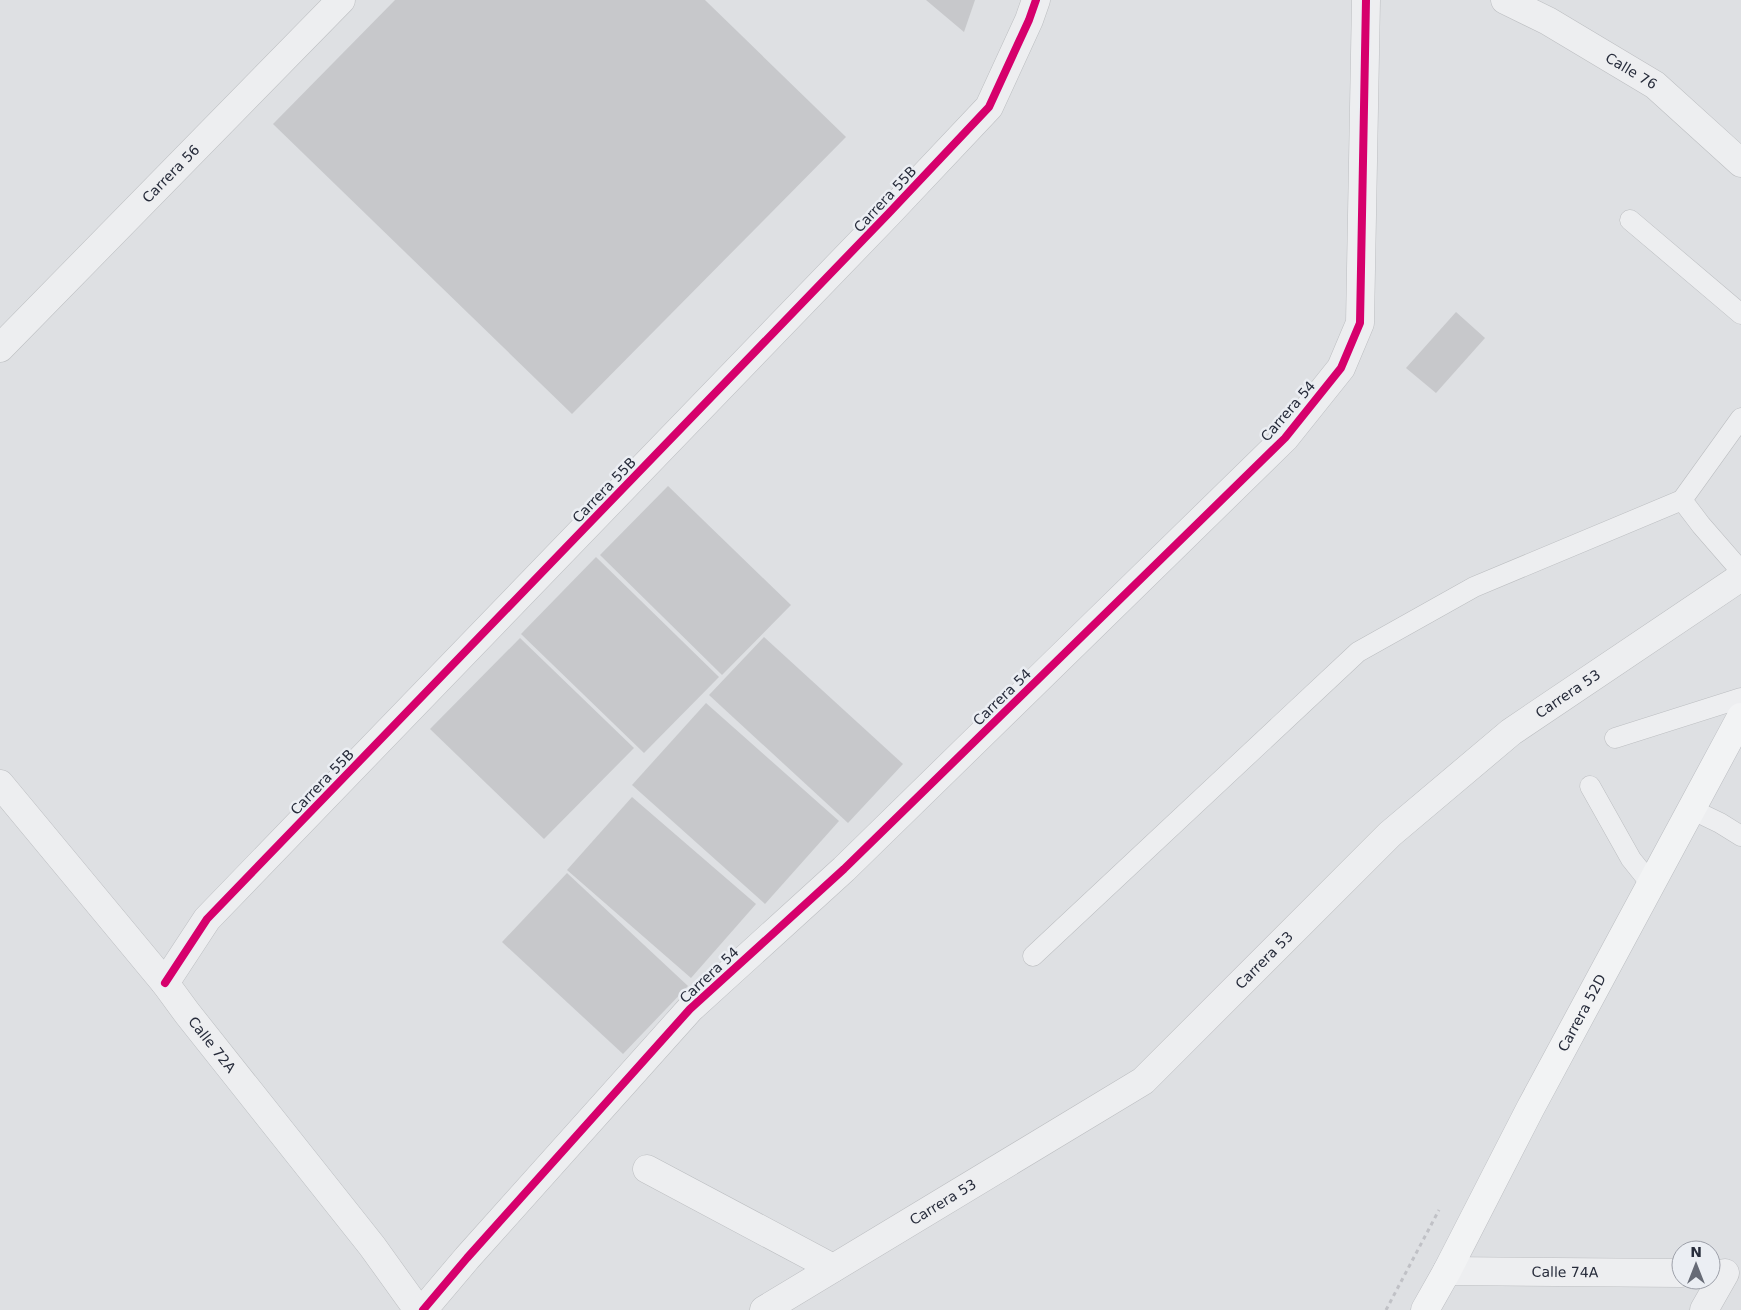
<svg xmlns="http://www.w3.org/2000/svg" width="1741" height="1310" font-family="'DejaVu Sans',sans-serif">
<rect width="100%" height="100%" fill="#dee0e3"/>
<!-- building -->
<g fill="#c7c8cb">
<polygon points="395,0 705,0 846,137 572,414 273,124"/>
<polygon points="926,0 975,0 964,32"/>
<polygon points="1456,312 1485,338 1436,393 1406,368"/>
<polygon points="668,486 791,605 722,675 600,555"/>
<polygon points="596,557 719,677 644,753 521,634"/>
<polygon points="764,637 903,764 848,823 709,695"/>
<polygon points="520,638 634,748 544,839 430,729"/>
<polygon points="706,703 839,821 765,904 632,785"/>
<polygon points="632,797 756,904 691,978 567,870"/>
<polygon points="567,873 688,986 623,1054 502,942"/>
</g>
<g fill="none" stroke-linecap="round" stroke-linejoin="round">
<defs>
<g id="service">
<polyline points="1630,220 1741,314"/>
<polyline points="1741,418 1682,500 1701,525 1741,571"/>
<polyline points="1615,738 1741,698"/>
<polyline points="1590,786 1631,859 1651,884"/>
<polyline points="1691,809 1720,823 1741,836"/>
<polyline points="1033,956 1358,652 1474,587 1682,500"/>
</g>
<g id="minor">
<path id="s1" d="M0 348 341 0"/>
<path id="s2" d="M0 784 165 983 187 1013 372 1246 418 1310"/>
<polyline points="165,983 207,919 888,214 989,107 1029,20 1036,0"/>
<polyline points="647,1169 833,1268"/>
<path id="s3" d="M1447 1271 1681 1273"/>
<polyline points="423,1310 467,1258 690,1009 844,869 1285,438 1341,368 1360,323 1366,0"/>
<path id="s4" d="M764 1310 1143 1081 1390 834 1511 732 1741 577"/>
<polyline points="1704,1310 1725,1273"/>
</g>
<g id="tertiary">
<path id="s5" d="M1505 0 1548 21 1655 85 1741 163"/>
</g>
<g id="primary">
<path id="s6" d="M1425 1310 1447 1271 1530 1109 1741 717"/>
</g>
</defs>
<!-- service casing -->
<use href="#service" stroke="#bcbec1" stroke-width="21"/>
<!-- minor casing -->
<use href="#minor" stroke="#bcbec1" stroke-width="29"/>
<!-- tertiary casing -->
<use href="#tertiary" stroke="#bcbec1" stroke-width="29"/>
<!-- primary casing -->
<use href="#primary" stroke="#bbbdc1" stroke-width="29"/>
<!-- path -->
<polyline stroke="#c0c1c6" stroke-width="3" stroke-dasharray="4 4" stroke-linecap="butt" points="1386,1310 1439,1210"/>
<!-- service -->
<use href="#service" stroke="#edeef0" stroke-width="20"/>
<!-- minor -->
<use href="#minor" stroke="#edeef0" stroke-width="28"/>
<!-- tertiary -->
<use href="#tertiary" stroke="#edeef0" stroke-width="28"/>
<!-- primary -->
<use href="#primary" stroke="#f2f3f4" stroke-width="28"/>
<defs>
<g id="cycleway">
<polyline points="165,983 207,919 888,214 989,107 1029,20 1036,0"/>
<polyline points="423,1310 467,1258 690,1009 844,869 1285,438 1341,368 1360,323 1366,0"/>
</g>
</defs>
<!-- cycleway casing -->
<use href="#cycleway" stroke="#ebeef3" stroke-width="11"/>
<!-- cycleway -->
<use href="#cycleway" stroke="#d6006c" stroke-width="8"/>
</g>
<g text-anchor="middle" stroke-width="5" stroke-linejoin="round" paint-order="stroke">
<!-- street labels -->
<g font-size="14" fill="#272c3b" stroke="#ebeef3">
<text dy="5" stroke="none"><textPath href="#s5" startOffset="145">Calle 76</textPath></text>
<text dy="5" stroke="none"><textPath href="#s1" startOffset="244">Carrera 56</textPath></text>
<text transform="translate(885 199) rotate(-47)" y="5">Carrera 55B</text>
<text transform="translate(1288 411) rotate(-49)" y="5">Carrera 54</text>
<text transform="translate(604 490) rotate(-46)" y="5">Carrera 55B</text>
<text dy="5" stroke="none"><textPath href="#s4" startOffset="1019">Carrera 53</textPath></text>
<text transform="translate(1002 697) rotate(-44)" y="5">Carrera 54</text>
<text transform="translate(322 782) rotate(-46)" y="5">Carrera 55B</text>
<text dy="5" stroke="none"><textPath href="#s4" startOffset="614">Carrera 53</textPath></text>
<text transform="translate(709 975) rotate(-43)" y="5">Carrera 54</text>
<text dy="5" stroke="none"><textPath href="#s6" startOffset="336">Carrera 52D</textPath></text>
<text dy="5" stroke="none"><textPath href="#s2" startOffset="336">Calle 72A</textPath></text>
<text dy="5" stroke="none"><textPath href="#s4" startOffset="209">Carrera 53</textPath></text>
<text dy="5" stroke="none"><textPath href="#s3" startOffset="118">Calle 74A</textPath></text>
</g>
</g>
<!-- north arrow -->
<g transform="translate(1696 1265)"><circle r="24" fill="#ebeef3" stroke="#9da0a9"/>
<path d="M0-4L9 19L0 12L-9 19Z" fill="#676b76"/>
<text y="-8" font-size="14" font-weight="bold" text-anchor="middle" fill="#272c3b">N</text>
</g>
</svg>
